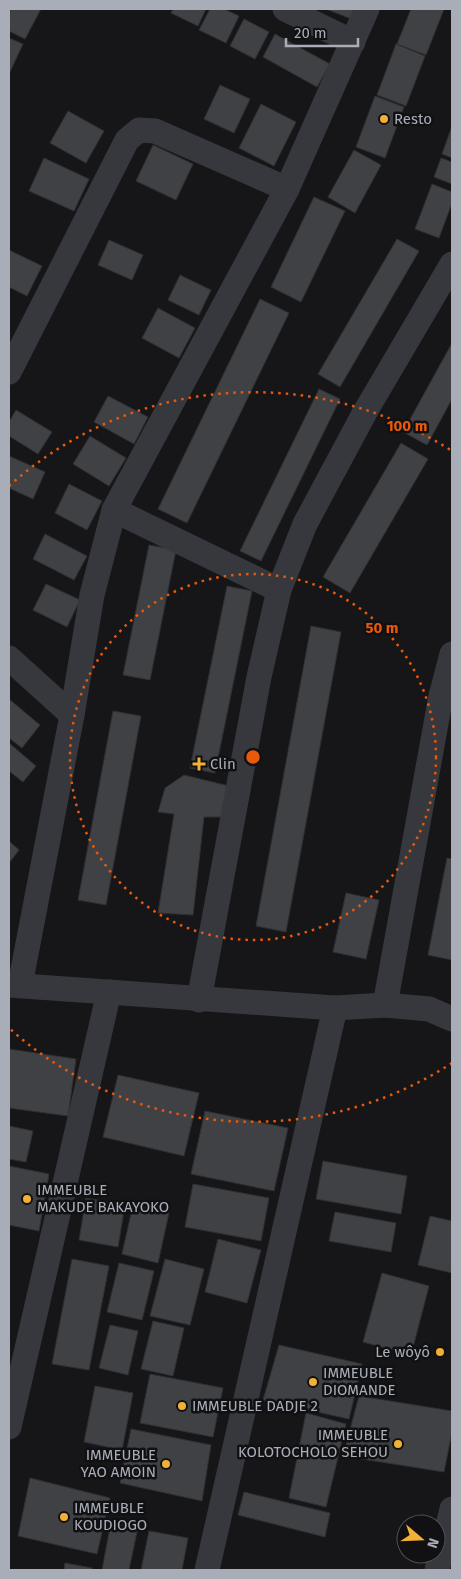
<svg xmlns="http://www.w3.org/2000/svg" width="461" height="1579" font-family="'Fira Sans',sans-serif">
<rect width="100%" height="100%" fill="#161618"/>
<!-- building -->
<g fill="#404145" stroke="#303034">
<polygon points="10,9 41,9 25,39 9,31"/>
<polygon points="173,9 206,9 198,26 171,13"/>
<polygon points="210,9 224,9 239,16 226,43 199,30"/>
<polygon points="326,9 358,9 354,20"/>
<polygon points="411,9 444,9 426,55 397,44"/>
<polygon points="244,19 269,32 255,59 230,46"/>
<polygon points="275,34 330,64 317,87 263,57"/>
<polygon points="9,38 23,44 9,74"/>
<polygon points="396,44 425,56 406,106 377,95"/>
<polygon points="220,85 250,99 234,133 204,119"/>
<polygon points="375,96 404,107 385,158 356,147"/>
<polygon points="261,104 296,122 274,166 239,148"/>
<polygon points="68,111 104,131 86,163 50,143"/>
<polygon points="452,126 452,158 442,154"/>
<polygon points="153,145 193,164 176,200 136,181"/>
<polygon points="354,150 381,165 355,213 328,197"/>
<polygon points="44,158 89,179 74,211 29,191"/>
<polygon points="441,158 452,162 452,184 434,177"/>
<polygon points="432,184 452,192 452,203 439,238 415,229"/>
<polygon points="314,197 345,211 301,302 271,287"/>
<polygon points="397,239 419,251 340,387 318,374"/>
<polygon points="109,240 143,255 132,280 98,265"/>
<polygon points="9,250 42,266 27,296 9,287"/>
<polygon points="180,275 211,290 199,315 168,300"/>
<polygon points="260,299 289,313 187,523 158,509"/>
<polygon points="158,308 195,328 179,358 142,338"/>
<polygon points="452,343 452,399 427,445 403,432"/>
<polygon points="319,389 340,399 261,561 240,551"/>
<polygon points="108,396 148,417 134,444 94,422"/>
<polygon points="16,410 52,432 38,454 9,436 9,422"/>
<polygon points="90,436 126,458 109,486 73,464"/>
<polygon points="401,443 428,459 350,593 323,577"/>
<polygon points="9,456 45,472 33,499 9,488"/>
<polygon points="69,484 102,501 87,530 55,513"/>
<polygon points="45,534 87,556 74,580 33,559"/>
<polygon points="149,545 176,550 150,680 123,675"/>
<polygon points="46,584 80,600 67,627 33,610"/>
<polygon points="227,586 252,591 215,773 190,768"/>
<polygon points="311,626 341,632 286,932 256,926"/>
<polygon points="9,699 40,725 22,748 9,738"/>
<polygon points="113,711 141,716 106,905 78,900"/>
<polygon points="9,743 36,766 23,782 9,771"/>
<polygon points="184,775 233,787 228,817 204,817 193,915 158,913 174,814 158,812 165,788"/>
<polygon points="9,841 19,850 9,863"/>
<polygon points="447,858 452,859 452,960 428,955"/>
<polygon points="346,893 379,900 366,959 333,952"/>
<polygon points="9,1049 76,1059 68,1116 9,1108"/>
<polygon points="118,1075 199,1093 184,1156 103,1137"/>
<polygon points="205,1111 288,1128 274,1191 191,1174"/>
<polygon points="9,1126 33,1131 26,1162 9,1159"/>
<polygon points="323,1161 407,1176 401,1214 316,1199"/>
<polygon points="9,1166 49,1174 39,1231 9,1225"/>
<polygon points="193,1184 269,1198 261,1241 185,1227"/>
<polygon points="86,1198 125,1205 118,1247 79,1240"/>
<polygon points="133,1205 169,1213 158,1263 122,1254"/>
<polygon points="335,1212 396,1223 391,1252 329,1241"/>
<polygon points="430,1216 452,1221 452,1273 418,1265"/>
<polygon points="218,1239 261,1250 247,1303 205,1292"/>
<polygon points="72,1259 109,1266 89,1370 52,1364"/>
<polygon points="165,1259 204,1269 190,1325 150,1316"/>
<polygon points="119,1263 154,1271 142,1320 107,1312"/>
<polygon points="382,1273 429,1286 411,1355 363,1342"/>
<polygon points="153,1321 184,1328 173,1376 141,1369"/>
<polygon points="110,1325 138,1331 128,1375 99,1368"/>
<polygon points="279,1345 362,1364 349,1419 263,1400"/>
<polygon points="150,1374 223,1388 213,1437 140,1423"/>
<polygon points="95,1386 133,1393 122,1450 84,1442"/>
<polygon points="359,1396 452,1411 452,1432 444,1472 343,1456"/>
<polygon points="306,1413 346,1424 326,1507 289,1498"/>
<polygon points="131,1429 211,1445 202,1501 120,1483"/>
<polygon points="30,1478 110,1498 97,1554 18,1536"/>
<polygon points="244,1492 330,1513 325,1537 238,1515"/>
<polygon points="111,1522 138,1527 129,1570 102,1570"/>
<polygon points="149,1531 188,1538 182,1570 141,1570"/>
<polygon points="65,1563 92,1568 92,1570 64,1570"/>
</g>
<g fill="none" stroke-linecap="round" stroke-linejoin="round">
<!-- minor -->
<g stroke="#37383d" stroke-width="25">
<polyline points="285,9 353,42"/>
<polyline points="9,372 127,140 139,130 155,131 287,189"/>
<polyline points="114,510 279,590"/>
<polyline points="9,658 72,715"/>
<polyline points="9,985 335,1008 385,1005 429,1009 452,1019"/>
<polyline points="20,985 72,715 92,595 114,510 287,189 367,9"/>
<polyline points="199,1000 259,677 279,590 305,524 365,412 452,264"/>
<polyline points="385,1005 441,696 452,654"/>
<polyline points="9,1427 109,992"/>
<polyline points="207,1570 335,1008"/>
<polyline points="437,1570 452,1509"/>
</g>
</g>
<!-- distance rings -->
<g fill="none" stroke="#e8590c" stroke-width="2.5" stroke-dasharray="2.5 5">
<circle cx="253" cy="757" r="183"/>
<path d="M452 1063A365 365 0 0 1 9 1028M9 486A365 365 0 0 1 452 451"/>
</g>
<!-- markers -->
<g fill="#f2b134" stroke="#111113" stroke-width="2">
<circle cx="384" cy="119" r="5"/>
<path d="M196.5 756.5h5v5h5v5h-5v5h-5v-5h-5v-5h5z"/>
<circle cx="27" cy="1199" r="5"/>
<circle cx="440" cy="1352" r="5"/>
<circle cx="313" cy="1382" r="5"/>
<circle cx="182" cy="1406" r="5"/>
<circle cx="398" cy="1444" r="5"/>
<circle cx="166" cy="1464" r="5"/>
<circle cx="64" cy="1517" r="5"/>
</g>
<g text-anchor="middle" stroke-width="5" stroke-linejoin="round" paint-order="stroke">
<!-- poi labels -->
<g font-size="15" fill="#a8adb8" stroke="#111113" text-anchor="start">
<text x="394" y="124">Resto</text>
<text x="210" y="769">Clin</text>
<text x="37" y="1195">IMMEUBLE<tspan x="37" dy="17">MAKUDE BAKAYOKO</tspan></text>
<text x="430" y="1357" text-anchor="end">Le wôyô</text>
<text x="323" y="1378">IMMEUBLE<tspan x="323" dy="17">DIOMANDE</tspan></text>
<text x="192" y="1411">IMMEUBLE DADJE 2</text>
<text x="388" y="1440" text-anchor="end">IMMEUBLE<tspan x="388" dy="17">KOLOTOCHOLO SEHOU</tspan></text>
<text x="156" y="1460" text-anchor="end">IMMEUBLE<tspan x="156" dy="17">YAO AMOIN</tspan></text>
<text x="74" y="1513">IMMEUBLE<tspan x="74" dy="17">KOUDIOGO</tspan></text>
</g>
</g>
<circle cx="253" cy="757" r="8" fill="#e8590c" stroke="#111113" stroke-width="2.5"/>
<g font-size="15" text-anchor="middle" font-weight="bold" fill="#e8590c" stroke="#111113" stroke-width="5" stroke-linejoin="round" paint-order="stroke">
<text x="407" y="431">100 m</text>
<text x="382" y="633">50 m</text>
</g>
<!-- border -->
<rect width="461" height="1579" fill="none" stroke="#a8adb8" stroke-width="20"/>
<!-- north arrow -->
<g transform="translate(421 1539) rotate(109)"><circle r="24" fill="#111113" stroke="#4d4f55"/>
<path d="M0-4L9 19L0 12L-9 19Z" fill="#f2b134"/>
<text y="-8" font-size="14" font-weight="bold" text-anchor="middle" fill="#a8adb8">N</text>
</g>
<!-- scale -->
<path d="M286 38v8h72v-8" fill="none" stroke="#a8adb8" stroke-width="2.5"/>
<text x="294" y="38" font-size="15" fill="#a8adb8" stroke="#111113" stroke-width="4" paint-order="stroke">20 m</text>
</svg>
